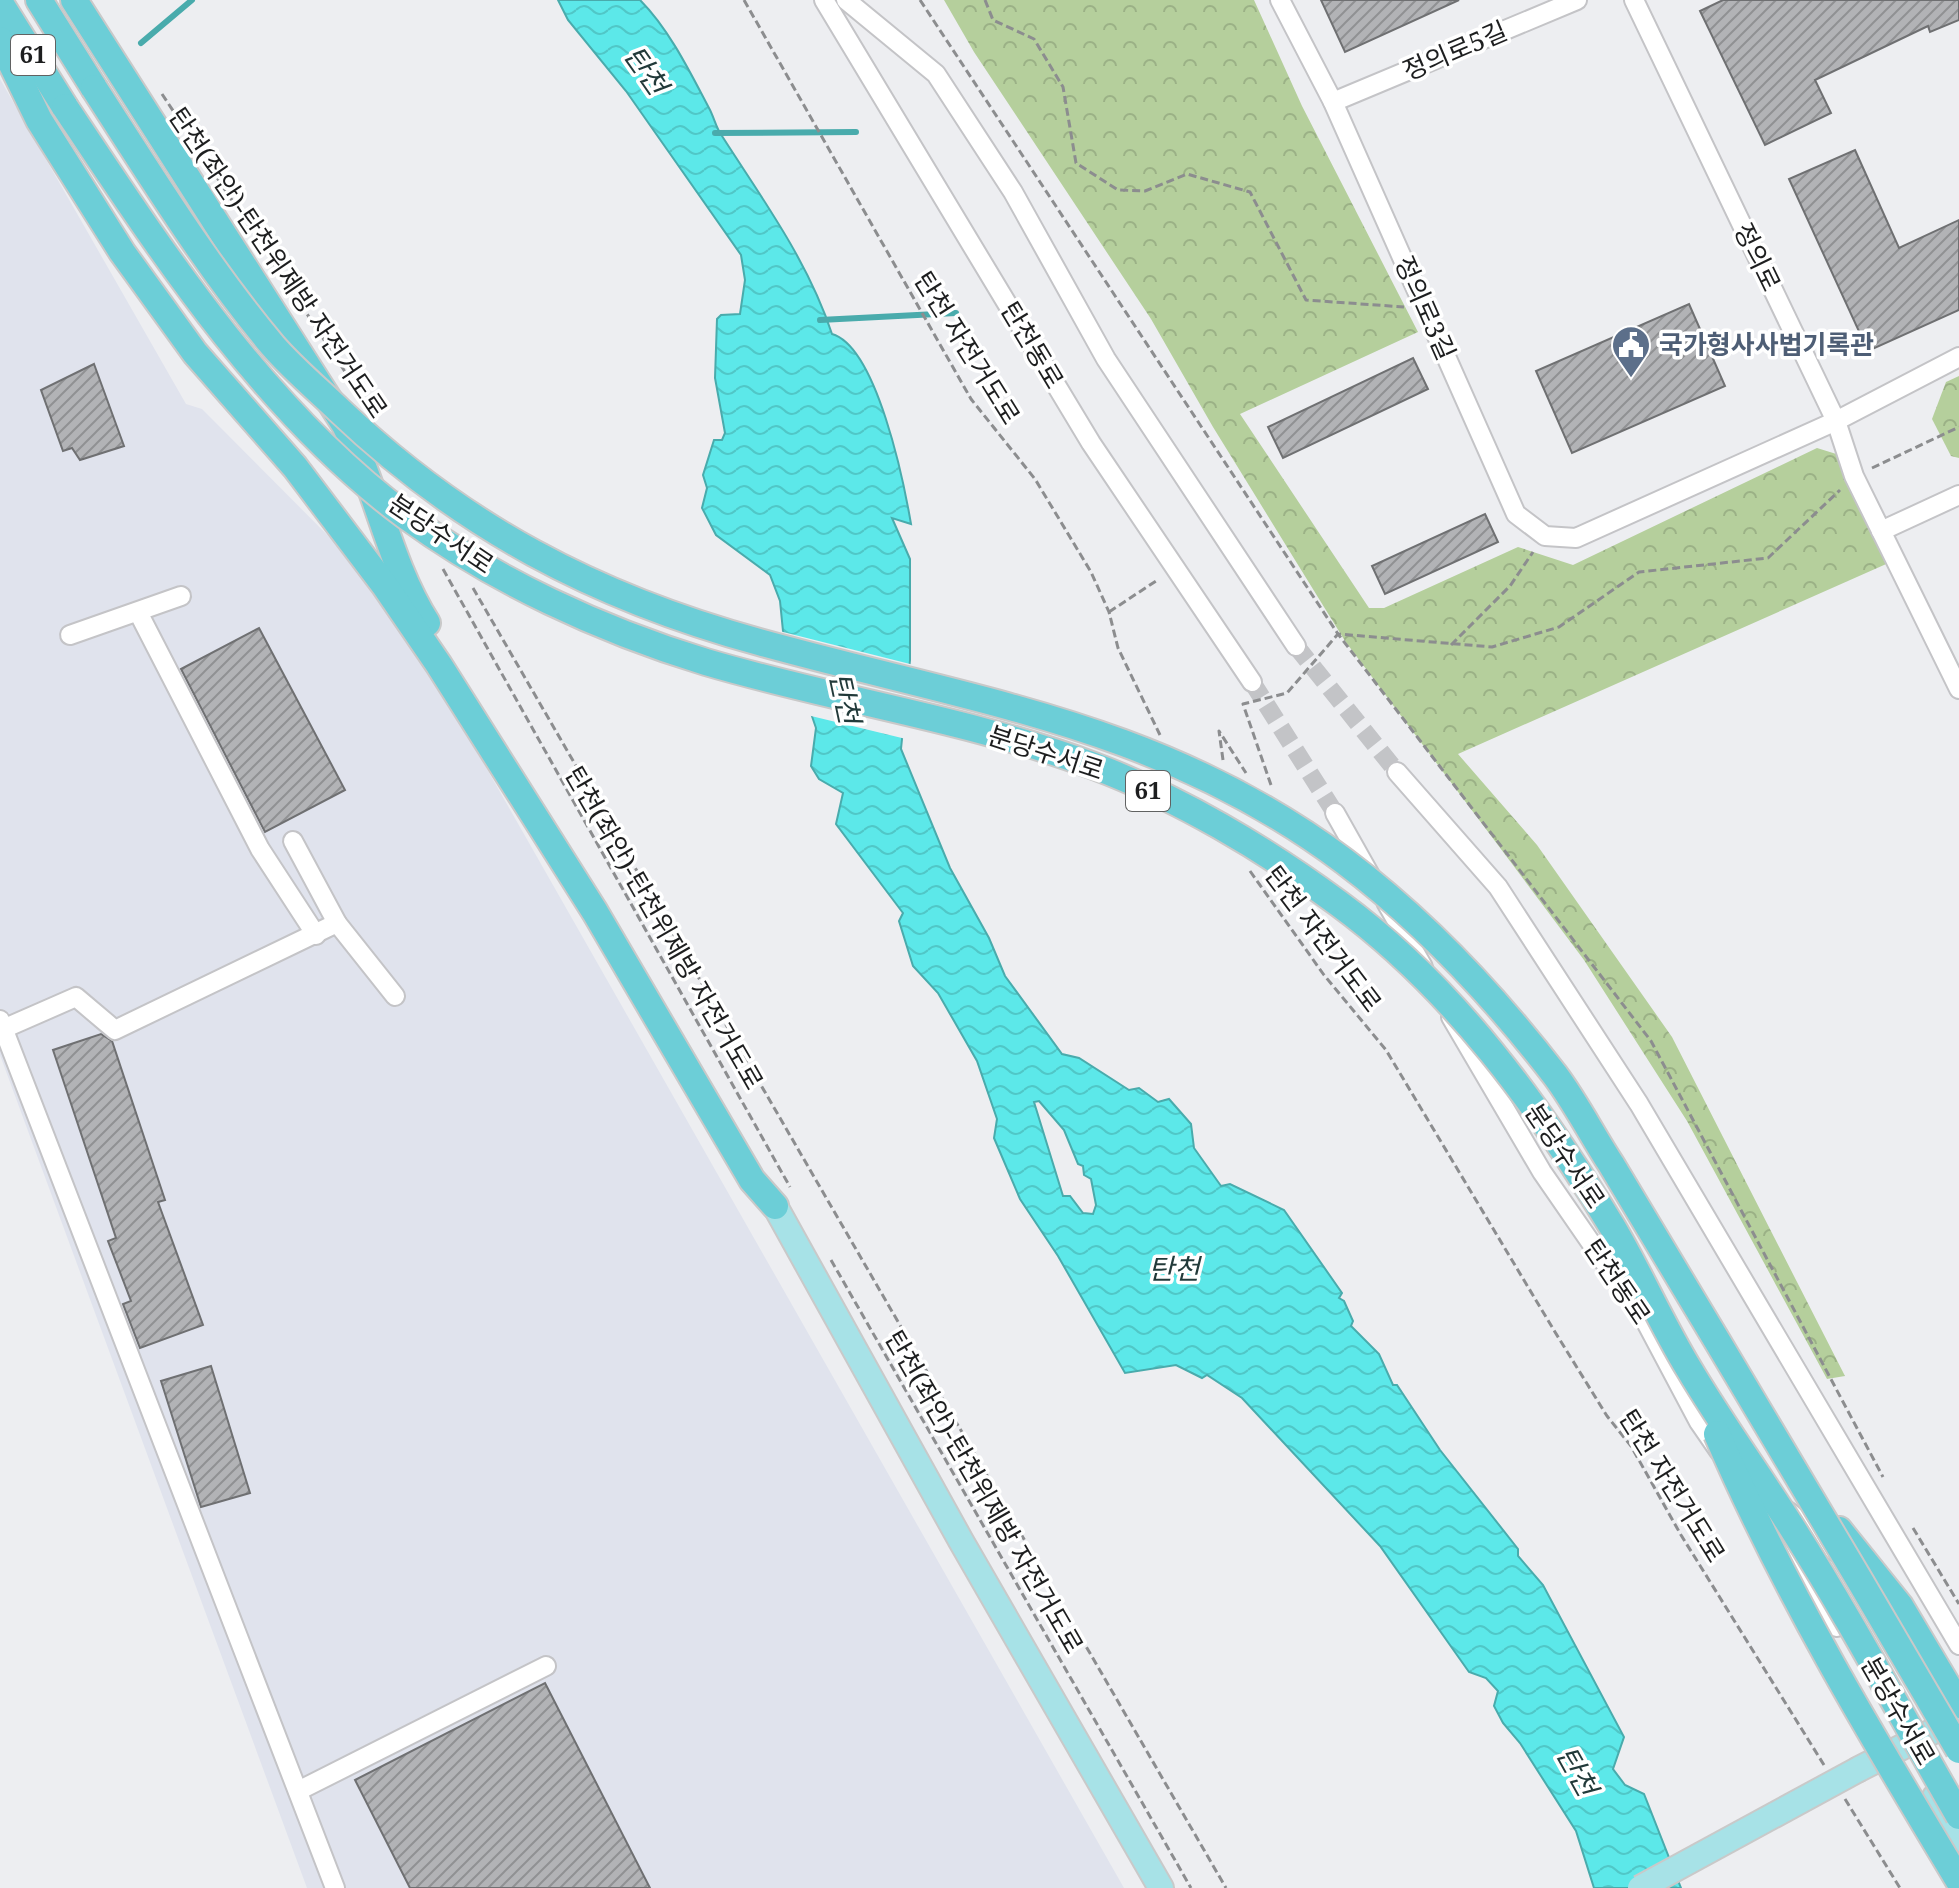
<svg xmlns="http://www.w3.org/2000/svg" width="1959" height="1888" font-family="'Noto Serif','Noto Sans KR',serif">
<defs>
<pattern id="park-crowns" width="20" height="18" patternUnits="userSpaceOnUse" patternTransform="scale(2)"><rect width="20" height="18" fill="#b5cf9c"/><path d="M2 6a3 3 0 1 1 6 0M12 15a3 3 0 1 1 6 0" fill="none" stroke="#9bb186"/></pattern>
<pattern id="water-waves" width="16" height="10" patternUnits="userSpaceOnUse" patternTransform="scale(2)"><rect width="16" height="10" fill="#5ce8e9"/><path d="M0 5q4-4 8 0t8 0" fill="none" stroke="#50c7c7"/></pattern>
<pattern id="building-hatch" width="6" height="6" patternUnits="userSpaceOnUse" patternTransform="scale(2)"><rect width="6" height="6" fill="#b2b3b6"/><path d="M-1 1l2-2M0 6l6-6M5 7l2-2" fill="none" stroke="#909193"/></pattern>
</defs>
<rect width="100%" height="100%" fill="#edeef1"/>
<!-- built -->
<polygon fill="#e0e3ed" points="0,79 186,404 202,409 389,597 1124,1888 307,1888 0,1055"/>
<!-- park -->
<g fill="url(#park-crowns)">
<polygon points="944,0 1254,0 1302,106 1418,332 1240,414 1369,608 1384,608 1518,547 1573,565 1817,448 1846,457 1893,561 1458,754 1537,845 1672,1037 1845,1376 1827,1379 1687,1121 1584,960 1345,641 1213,427 1151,319 974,52"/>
<polygon points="1959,376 1959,458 1951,456 1932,419 1946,382"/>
</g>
<!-- water -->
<path fill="url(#water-waves)" stroke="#49abac" stroke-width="2" fill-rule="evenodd" d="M558 0H640C669 29 690 72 709 108 714 117 716 128 722 136 763 200 808 261 832 334 877 347 904 483 911 524L892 518 910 559V660L901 749 950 868 989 938 1005 976 1062 1054 1079 1058 1129 1090 1139 1088 1158 1102 1169 1099 1191 1124 1194 1148 1221 1186 1230 1184 1284 1210 1342 1293 1339 1298 1344 1301 1353 1321 1351 1326 1379 1354 1393 1385H1397L1440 1450 1518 1549V1556L1543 1585 1624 1737 1613 1769 1625 1785 1644 1794 1681 1888H1594L1576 1831 1520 1743 1503 1723 1494 1706 1498 1691 1486 1678 1469 1672 1380 1546 1242 1398 1207 1375 1202 1378 1176 1365 1125 1373 1058 1256 1020 1199 994 1138 997 1119 977 1061 938 993 913 966 899 921 903 913 836 824 843 793 819 779 811 766 816 728 783 631 780 601 770 575 716 535 702 508 707 488 703 475 714 440H722L725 433 715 378 717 319 721 315 740 314 745 280 741 255 626 91 568 20ZM1039 1101 1064 1130 1078 1164 1083 1166 1084 1175 1091 1179 1096 1205 1093 1214 1083 1213 1070 1196H1063L1034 1102Z"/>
<!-- pier -->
<polygon fill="#edeef1" points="779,631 914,665 906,739 807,715"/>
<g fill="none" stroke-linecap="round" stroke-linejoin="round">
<!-- stream -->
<g stroke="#49abac" stroke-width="6">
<polyline points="141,43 192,0"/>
<polyline points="715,133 856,132"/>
<polyline points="820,320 956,313"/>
</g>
</g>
<!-- building -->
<g fill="url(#building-hatch)" stroke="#6f7072" stroke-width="2">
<polygon points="1321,0 1459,0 1345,52"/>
<polygon points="1723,0 1959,0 1959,20 1930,32 1928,26 1815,80 1831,113 1765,145 1700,11"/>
<polygon points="1855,150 1899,248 1959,220 1959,310 1868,351 1789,179"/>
<polygon points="1689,304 1725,386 1572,453 1536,371"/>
<polygon points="1413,358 1428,389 1283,458 1268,427"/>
<polygon points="94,364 124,446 80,460 72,448 63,451 41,390"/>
<polygon points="1485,514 1498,542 1385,594 1372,566"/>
<polygon points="259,628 345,790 265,832 181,669"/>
<polygon points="101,1034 112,1041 165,1200 158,1202 203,1325 140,1348 123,1304 131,1301 108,1241 116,1238 53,1050"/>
<polygon points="211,1366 250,1493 201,1507 161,1381"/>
<polygon points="545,1683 650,1888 410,1888 355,1780"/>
</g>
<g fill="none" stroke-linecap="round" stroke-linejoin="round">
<!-- minor-tunnel -->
<g stroke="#c3c4c7" stroke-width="18" stroke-dasharray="18 9" stroke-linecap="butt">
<polyline points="1296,646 1397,772"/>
<polyline points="1252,682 1335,813"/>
</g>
<defs>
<g id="minor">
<polyline points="824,0 1091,443 1252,682"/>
<polyline points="846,0 936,74 1013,192 1106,359 1296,646"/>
<polyline points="1280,0 1333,102 1516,514 1545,536 1576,538 1836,421 1959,357"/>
<polyline points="1634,0 1836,421 1854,476 1959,689"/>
<polyline points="1333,102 1577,0"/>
<polyline points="1881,531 1959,495"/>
<polyline points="138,612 260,849 316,935"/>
<polyline points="70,635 181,596"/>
<polyline points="1397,772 1498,887 1639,1104 1959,1645"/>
<polyline points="1335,813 1371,877"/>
<polyline points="293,841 337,923"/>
<polyline points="1386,902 1423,967"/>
<polyline points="1451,1017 1542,1172 1647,1324 1699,1422 1719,1451"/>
<polyline points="0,1020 335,1888"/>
<polyline points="3,1029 76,997 115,1030 337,923 395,996"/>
<polyline points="1788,1511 1836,1552"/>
<polyline points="1768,1521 1837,1627"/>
<polyline points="298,1791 546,1666"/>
</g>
<g id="major">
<polyline points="775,1206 961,1541 1161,1888"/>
<polyline points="1859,1769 1959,1718"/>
<polyline points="1935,1797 1959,1839"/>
</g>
<g id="highway">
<polyline points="39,0 94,88"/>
<path d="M74 0 345 425C377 489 389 563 427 623"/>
<polyline points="0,3 65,107"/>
<polyline points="0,40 39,120 122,252 195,353 295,467 385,586 439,665 595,912 752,1180 775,1206"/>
<polyline points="1839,1530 1900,1606 1959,1705"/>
</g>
</defs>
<!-- minor casing -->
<use href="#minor" stroke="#c4c4c7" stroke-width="22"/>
<!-- major casing -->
<use href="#major" stroke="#c9c9c9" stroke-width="28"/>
<!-- highway casing -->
<use href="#highway" stroke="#c9c9c9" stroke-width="30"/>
<!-- path -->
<g stroke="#8c8d8f" stroke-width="3" stroke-dasharray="8 4" stroke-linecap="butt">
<polyline points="744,0 971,399 1035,479 1091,572 1109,612 1118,648 1160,735"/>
<polyline points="920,0 1338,634 1651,1041 1883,1477"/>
<polyline points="985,0 993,20 1034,39 1063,87 1076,163 1118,190 1145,191 1187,174 1250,192 1306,300 1404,307"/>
<polyline points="162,94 365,402"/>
<polyline points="1872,468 1959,427"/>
<polyline points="443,569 790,1187"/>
<polyline points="473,588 1226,1888"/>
<polyline points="1109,612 1159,579"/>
<polyline points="1451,645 1510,586 1533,552"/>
<polyline points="1223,760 1219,731 1246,773"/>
<polyline points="1271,785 1243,704 1287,693 1338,634 1492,647 1559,627 1639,572 1768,558 1840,490"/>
<polyline points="1250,871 1324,975 1386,1050 1555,1332 1607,1416 1631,1446 1681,1535 1824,1765"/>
<polyline points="831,1260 1191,1888"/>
<polyline points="1913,1528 1959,1604"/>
<polyline points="1845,1799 1900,1888"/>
</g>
<!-- minor -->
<use href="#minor" stroke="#fff" stroke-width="18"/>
<!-- major -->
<use href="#major" stroke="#a7e2e7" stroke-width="24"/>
<!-- highway -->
<use href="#highway" stroke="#6cced7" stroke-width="26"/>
<defs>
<polyline id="major-bridge" points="1640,1888 1859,1769"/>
<g id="highway-bridge">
<path d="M94 88C151 176 206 266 273 346 293 369 317 389 339 410 462 527 595 597 759 642 971 701 1161 724 1344 861 1424 921 1494 996 1555 1075 1576 1103 1592 1135 1611 1164 1647 1224 1683 1284 1719 1344 1800 1479 1880 1614 1959 1750"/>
<path d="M65 107C161 251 265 412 406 516 495 581 601 630 706 662 834 700 969 719 1094 766 1179 798 1265 849 1338 903 1454 988 1539 1106 1613 1228 1640 1274 1661 1323 1689 1369 1721 1423 1758 1474 1791 1526 1851 1620 1903 1719 1959 1816"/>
<path d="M1717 1434C1784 1590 1871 1735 1959 1881"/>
</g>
</defs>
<!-- major-bridge casing -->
<use href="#major-bridge" stroke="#c9c9c9" stroke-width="28" stroke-linecap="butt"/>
<!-- highway-bridge casing -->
<use href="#highway-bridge" stroke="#c9c9c9" stroke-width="30" stroke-linecap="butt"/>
<!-- major-bridge -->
<use href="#major-bridge" stroke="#a7e2e7" stroke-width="24"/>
<!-- highway-bridge -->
<use href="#highway-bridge" stroke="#6cced7" stroke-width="26"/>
</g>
<!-- icons -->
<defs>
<symbol id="civic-pin" viewBox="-11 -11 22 30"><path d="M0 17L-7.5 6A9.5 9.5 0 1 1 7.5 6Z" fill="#5c6f8a" stroke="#fff"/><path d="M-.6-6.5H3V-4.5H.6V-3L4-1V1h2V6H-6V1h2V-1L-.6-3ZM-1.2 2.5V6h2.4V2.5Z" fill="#fff"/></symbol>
</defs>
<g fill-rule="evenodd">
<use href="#civic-pin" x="1609" y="323" width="44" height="60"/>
</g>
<g text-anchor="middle" stroke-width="7" stroke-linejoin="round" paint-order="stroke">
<!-- shield labels -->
<g fill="#fff" stroke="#616262" stroke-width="2">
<rect x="11" y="35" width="44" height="40" rx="6"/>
<rect x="1126" y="771" width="44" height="40" rx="6"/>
</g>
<g font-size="24" font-weight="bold" fill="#1d1e1f">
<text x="33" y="63">61</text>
<text x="1148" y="799">61</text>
</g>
<!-- street labels -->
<g font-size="26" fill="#1d1e1f" stroke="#fff">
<text transform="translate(1455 51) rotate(-23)" y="9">정의로5길</text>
<text transform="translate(1757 257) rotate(64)" y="9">정의로</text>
<text transform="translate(278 263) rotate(56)" y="9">탄천(좌안)-탄천위제방 자전거도로</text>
<text transform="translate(1425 308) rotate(66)" y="9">정의로3길</text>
<text transform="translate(1032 345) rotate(59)" y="9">탄천동로</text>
<text transform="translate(967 348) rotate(58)" y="9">탄천 자전거도로</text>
<text transform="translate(441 534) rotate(34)" y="9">분당수서로</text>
<text transform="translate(1046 753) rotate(18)" y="9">분당수서로</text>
<text transform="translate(664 928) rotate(60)" y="9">탄천(좌안)-탄천위제방 자전거도로</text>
<text transform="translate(1323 939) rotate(53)" y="9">탄천 자전거도로</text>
<text transform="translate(1565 1156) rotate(56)" y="9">분당수서로</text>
<text transform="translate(1617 1282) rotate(56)" y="9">탄천동로</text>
<text transform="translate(1672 1486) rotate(58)" y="9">탄천 자전거도로</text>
<text transform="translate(984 1492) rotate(60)" y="9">탄천(좌안)-탄천위제방 자전거도로</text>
<text transform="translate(1898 1711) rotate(60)" y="9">분당수서로</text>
</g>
<!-- service labels -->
<g font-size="26" font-weight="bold" fill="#4e5e75" stroke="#fff" text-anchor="start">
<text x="1659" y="354">국가형사사법기록관</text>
</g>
<!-- water labels -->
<g font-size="28" font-style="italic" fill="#223a3a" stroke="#fff">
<text transform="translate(646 70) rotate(55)" y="10">탄천</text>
<text transform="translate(845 698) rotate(78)" y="10">탄천</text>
<text x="1174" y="1279">탄천</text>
<text transform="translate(1577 1771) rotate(61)" y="10">탄천</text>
</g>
</g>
</svg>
